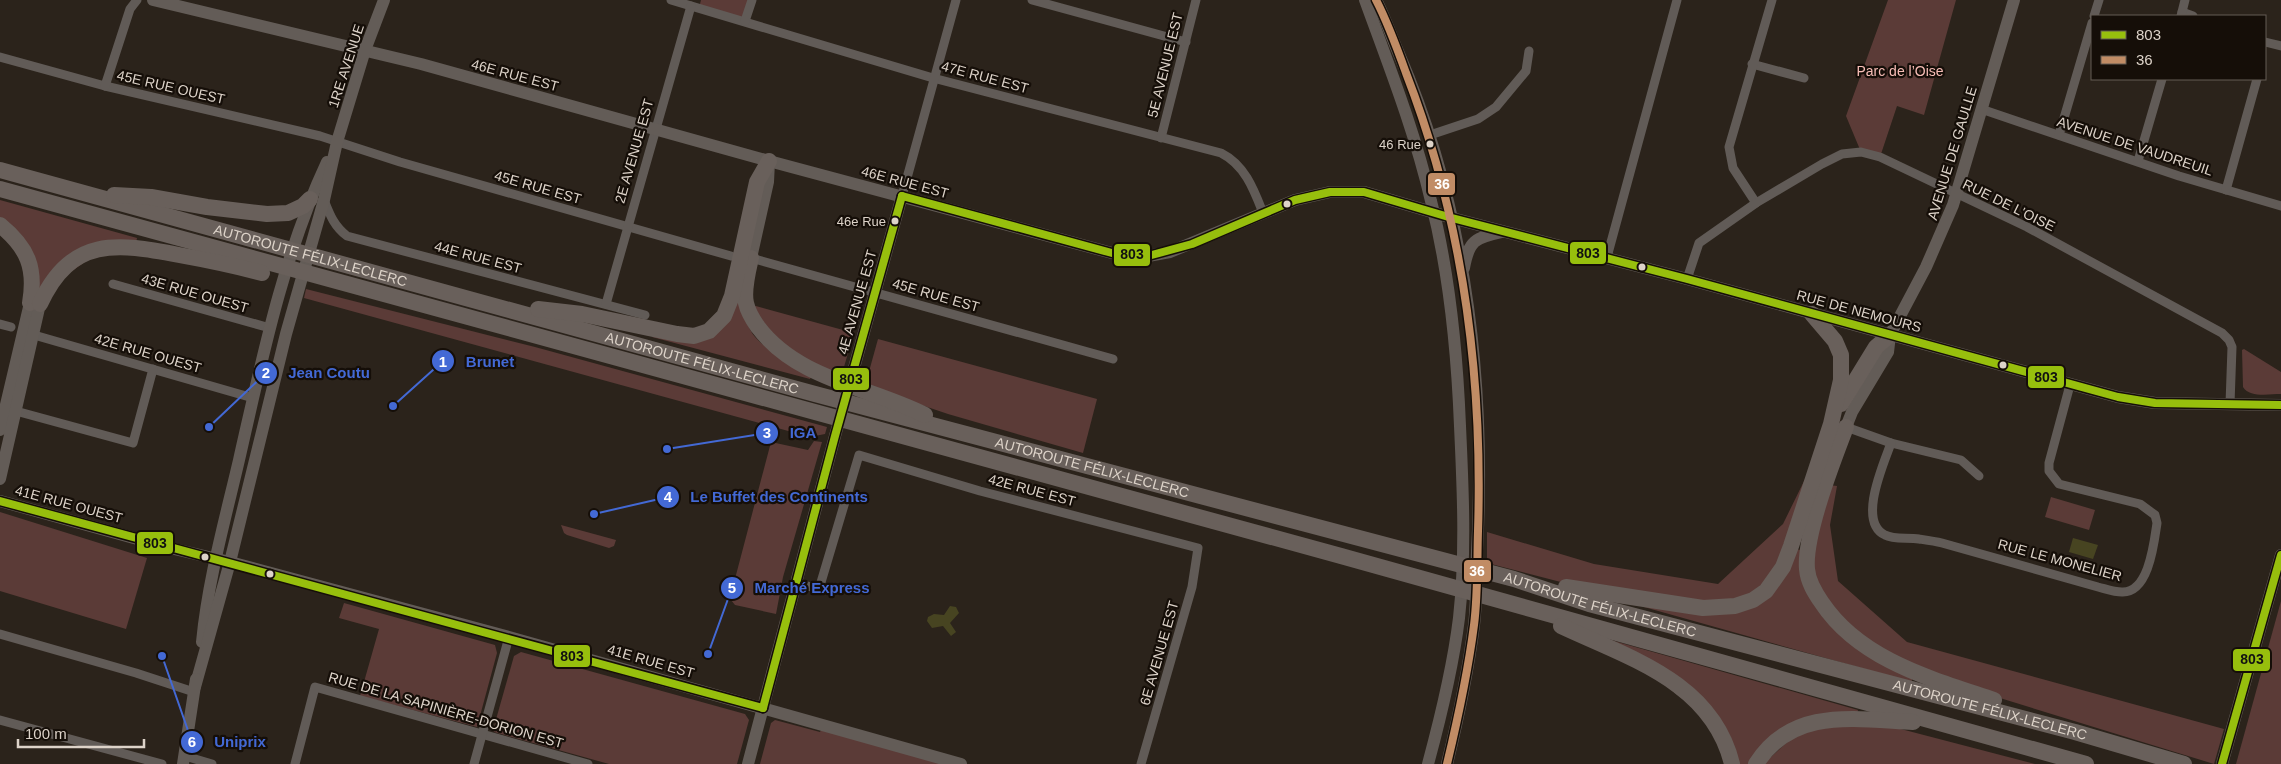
<svg xmlns="http://www.w3.org/2000/svg" width="2281" height="764" font-family="Arial,sans-serif">
<rect width="100%" height="100%" fill="#2b231b"/>
<!-- green -->
<g fill="#5b3b37">
<polygon points="701,0 752,0 745,21 699,8"/>
<polygon points="1888,0 1956,0 1924,115 1897,106 1880,157 1861,152 1846,116"/>
<polygon points="0,200 137,238 136,243 114,242 40,293 0,219"/>
<path d="M740 280C743 296 744 313 749 327 756 347 794 364 812 375L810 379 652 337 700 338Z"/>
<polygon points="306,289 535,347 827,427 825,434 810,437 304,298"/>
<polygon points="752,305 854,333 841,377 825,371 769,335"/>
<polygon points="878,339 1097,399 1083,453 948,414 865,386"/>
<path d="M2244 349 2281 372V394C2269 394 2250 398 2243 387L2242 350Z"/>
<polygon points="814,441 822,442 783,577 776,614 735,605 731,600 731,594 771,442 808,450"/>
<polygon points="1807,475 1782,561 1753,596 1717,605 1580,587 1487,563 1487,532 1594,564 1718,584 1783,524"/>
<polygon points="1829,485 1837,486 1830,525 1838,581 1907,642 2224,729 2214,764 1987,694 1897,657 1854,631 1820,592 1812,561"/>
<polygon points="2051,497 2095,510 2089,530 2045,517"/>
<polygon points="0,512 147,558 126,629 0,591"/>
<polygon points="561,525 616,540 614,546 609,548 567,535 564,533"/>
<polygon points="1795,549 1801,550 1808,590 1914,676 1911,682 1644,607 1742,609"/>
<polygon points="2281,601 2281,764 2236,764"/>
<polygon points="344,603 495,645 497,653 477,727 360,696 379,629 339,618"/>
<polygon points="1607,639 1858,710 1857,714 1830,715 1752,764 1738,764 1728,735"/>
<polygon points="521,652 745,714 749,720 737,764 609,764 494,732 493,730 514,656"/>
<polygon points="775,720 820,732 821,730 944,764 760,764 771,723"/>
<polygon points="1874,722 2035,764 1763,764 1803,728"/>
</g>
<!-- water -->
<g fill="#474421">
<polygon points="2073,538 2098,545 2093,559 2069,552"/>
<polygon points="950,606 956,607 959,613 950,623 956,632 951,636 943,626 932,628 927,621 928,617 934,614 944,615"/>
</g>
<g fill="none" stroke-linecap="round" stroke-linejoin="round">
<!-- street -->
<g stroke="#615b57" stroke-width="9">
<path d="M671 0 933 78 1221 153C1245 165 1254 190 1263 213"/>
<polyline points="1032,0 1186,42"/>
<polyline points="2182,12 2193,16"/>
<polyline points="2094,16 2099,0"/>
<polyline points="2181,16 2185,0"/>
<polyline points="745,21 752,0"/>
<polyline points="2265,42 2281,46"/>
<polyline points="0,57 105,86 320,136 400,162 731,256"/>
<polyline points="1752,64 1804,78"/>
<polyline points="105,86 130,9 137,0"/>
<polyline points="1981,109 2179,176 2281,206"/>
<polyline points="1430,135 1478,119 1496,107 1526,71 1529,51"/>
<polyline points="2059,135 2092,23"/>
<polyline points="1161,138 1196,0"/>
<polyline points="2138,161 2162,79"/>
<polyline points="2226,190 2257,79"/>
<polyline points="902,196 956,0"/>
<path d="M324 200C330 215 334 226 347 236L645 315"/>
<polyline points="1756,203 1733,168 1729,147 1772,0"/>
<polyline points="1607,257 1677,0"/>
<polyline points="751,258 1113,359"/>
<polyline points="1687,279 1699,243 1756,203 1822,164 1842,154 1861,152 1880,157 2027,227 2222,333 2229,340 2232,347 2230,404"/>
<polyline points="113,284 270,328"/>
<polyline points="606,304 691,6"/>
<polyline points="0,324 11,327"/>
<polyline points="34,335 253,398"/>
<polyline points="12,410 133,443 153,369"/>
<polyline points="1846,427 1891,443 1961,460 1979,476"/>
<path d="M1891 443C1884 463 1857 522 1885 535 1894 540 1908 537 1919 539 1926 540 1934 541 1942 543L2098 587C2106 589 2114 592 2122 592 2149 593 2154 543 2157 523L2155 515 2140 504 2059 484 2049 471V463L2070 385"/>
<polyline points="796,583 819,589 859,455 980,491 1198,548 1192,587 1141,764"/>
<polyline points="0,634 136,673 194,692"/>
<polyline points="0,720 162,764"/>
<polyline points="185,756 212,764"/>
<polyline points="295,764 315,687 588,764"/>
<polyline points="474,764 509,637"/>
</g>
<!-- secondary -->
<g stroke="#635c57" stroke-width="12">
<polyline points="153,0 421,64 769,161 1112,253 1148,256 1170,252 1295,200 1330,192 1364,192 1452,218 1687,279 2118,397 2155,403 2281,405"/>
<path d="M1365 0C1389 66 1415 132 1431 201 1450 275 1457 350 1460 426 1463 490 1466 554 1459 618 1453 667 1441 716 1428 764"/>
<path d="M1376 0C1385 17 1391 36 1399 54 1466 210 1486 382 1477 551 1476 575 1477 601 1474 625 1468 672 1458 719 1447 764"/>
<polyline points="751,258 768,182 769,162"/>
<path d="M1464 268C1469 240 1475 238 1502 232"/>
<polyline points="1846,427 1852,412 1888,352 1890,335 1926,267 1953,205 2014,0"/>
<polyline points="0,430 30,303"/>
<polyline points="0,479 40,304"/>
<polyline points="0,501 170,548 230,562 509,637 961,764"/>
<path d="M202 642C208 580 225 520 239 460 262 359 283 256 327 162"/>
<polyline points="195,687 230,562 286,334 324,200 337,142 365,50 384,0"/>
<polyline points="183,764 196,679"/>
<polyline points="748,764 835,436 902,196"/>
<polyline points="2222,764 2281,555"/>
</g>
<!-- highway -->
<g stroke="#69605b" stroke-width="16">
<path id="s1" d="M0 170 815 394 1514 579 1589 604 2075 732 2184 764"/>
<polyline points="0,189 1341,556 2086,764"/>
<polyline points="114,195 151,197 207,207 267,214 288,213 303,206 310,199"/>
<path d="M0 225C28 248 36 268 30 303"/>
<path d="M751 258C748 271 743 290 746 303 748 312 753 320 758 327 798 380 870 387 925 415"/>
<path d="M40 304C71 236 117 243 179 255 207 260 235 266 262 273"/>
<polyline points="538,309 582,314 677,334 694,336 709,331 724,316 732,296 757,182 769,161"/>
<polyline points="1841,404 1876,347 1890,335"/>
<path d="M1846 427C1833 461 1804 535 1807 569 1808 582 1815 593 1822 603 1860 660 1932 679 1994 700"/>
<polyline points="1566,587 1703,608 1735,606 1753,600 1766,591 1783,567 1791,546 1831,424 1841,380 1841,355 1835,341 1812,314"/>
<path d="M1561 626C1629 658 1712 682 1732 764"/>
<path d="M1756 764C1792 707 1854 719 1913 722"/>
</g>
<defs>
<g id="bus-1">
<polyline points="902,196 1112,253 1148,256 1192,244 1295,200 1330,192 1364,192 1452,218 1687,279 2118,397 2155,403 2281,405"/>
<polyline points="0,501 763,708"/>
<polyline points="763,708 835,436 902,196"/>
<polyline points="2222,764 2281,555"/>
</g>
<path id="bus-2" d="M1376 0C1388 23 1397 48 1406 73 1463 220 1483 374 1478 531 1477 562 1478 594 1474 625 1468 672 1458 718 1447 764"/>
</defs>
<!-- bus-1 casing -->
<use href="#bus-1" stroke="#150e08" stroke-width="11"/>
<!-- bus-2 casing -->
<use href="#bus-2" stroke="#150e08" stroke-width="11"/>
<!-- bus-1 -->
<use href="#bus-1" stroke="#97bf0d" stroke-width="8"/>
<!-- bus-2 -->
<use href="#bus-2" stroke="#c18c65" stroke-width="8"/>
</g>
<!-- markers -->
<g fill="#ddd3c9" stroke="#150e08" stroke-width="2">
<circle cx="1430" cy="144" r="4.5"/>
<circle cx="1287" cy="204" r="4.5"/>
<circle cx="895" cy="221" r="4.5"/>
<circle cx="1642" cy="267" r="4.5"/>
<circle cx="2003" cy="365" r="4.5"/>
<circle cx="205" cy="557" r="4.5"/>
<circle cx="270" cy="574" r="4.5"/>
</g>
<g text-anchor="middle" stroke-width="4.5" stroke-linejoin="round" paint-order="stroke">
<!-- bus labels -->
<g font-size="13" fill="#ddd3c9" stroke="#150e08" text-anchor="end">
<text x="1421" y="149">46 Rue</text>
<text x="886" y="226">46e Rue</text>
</g>
<!-- street labels -->
<g font-size="14" fill="#ddd3c9" stroke="#150e08">
<text transform="translate(1165 65) rotate(-76)" y="5">5E AVENUE EST</text>
<text transform="translate(346 66) rotate(-72)" y="5">1RE AVENUE</text>
<text transform="translate(515 75) rotate(15)" y="5">46E RUE EST</text>
<text transform="translate(985 77) rotate(15)" y="5">47E RUE EST</text>
<text transform="translate(171 87) rotate(13)" y="5">45E RUE OUEST</text>
<text transform="translate(2135 146) rotate(18)" y="5">AVENUE DE VAUDREUIL</text>
<text transform="translate(634 151) rotate(-74)" y="5">2E AVENUE EST</text>
<text transform="translate(1952 153) rotate(-73)" y="5">AVENUE DE GAULLE</text>
<text transform="translate(905 182) rotate(15)" y="5">46E RUE EST</text>
<text transform="translate(538 187) rotate(16)" y="5">45E RUE EST</text>
<text transform="translate(2009 205) rotate(26)" y="5">RUE DE L'OISE</text>
<text dy="5" stroke="none"><textPath href="#s1" startOffset="322">AUTOROUTE FÉLIX-LECLERC</textPath></text>
<text transform="translate(478 257) rotate(15)" y="5">44E RUE EST</text>
<text transform="translate(195 293) rotate(16)" y="5">43E RUE OUEST</text>
<text transform="translate(936 295) rotate(16)" y="5">45E RUE EST</text>
<text transform="translate(857 302) rotate(-74)" y="5">4E AVENUE EST</text>
<text transform="translate(1859 311) rotate(15)" y="5">RUE DE NEMOURS</text>
<text transform="translate(148 353) rotate(16)" y="5">42E RUE OUEST</text>
<text dy="5" stroke="none"><textPath href="#s1" startOffset="728">AUTOROUTE FÉLIX-LECLERC</textPath></text>
<text dy="5" stroke="none"><textPath href="#s1" startOffset="1132">AUTOROUTE FÉLIX-LECLERC</textPath></text>
<text transform="translate(1032 490) rotate(15)" y="5">42E RUE EST</text>
<text transform="translate(69 504) rotate(15)" y="5">41E RUE OUEST</text>
<text transform="translate(2060 560) rotate(15)" y="5">RUE LE MONELIER</text>
<text dy="5" stroke="none"><textPath href="#s1" startOffset="1658">AUTOROUTE FÉLIX-LECLERC</textPath></text>
<text transform="translate(1159 653) rotate(-74)" y="5">6E AVENUE EST</text>
<text transform="translate(651 661) rotate(16)" y="5">41E RUE EST</text>
<text transform="translate(446 710) rotate(16)" y="5">RUE DE LA SAPINIÈRE-DORION EST</text>
<text dy="5" stroke="none"><textPath href="#s1" startOffset="2062">AUTOROUTE FÉLIX-LECLERC</textPath></text>
</g>
<!-- park labels -->
<g font-size="14" fill="#f7bdb6" stroke="#150e08">
<text x="1900" y="76">Parc de l’Oise</text>
</g>
</g>
<!-- callouts -->
<path fill="none" stroke="#4369d5" stroke-width="2" d="M393 406L443 361M209 427L266 373M667 449L767 433M594 514L668 497M708 654L732 588M162 656L192 742"/>
<g fill="#4369d5" stroke="#150e08" stroke-width="2">
<circle cx="393" cy="406" r="5"/>
<circle cx="209" cy="427" r="5"/>
<circle cx="667" cy="449" r="5"/>
<circle cx="594" cy="514" r="5"/>
<circle cx="708" cy="654" r="5"/>
<circle cx="162" cy="656" r="5"/>
<circle cx="443" cy="361" r="12"/>
<circle cx="266" cy="373" r="12"/>
<circle cx="767" cy="433" r="12"/>
<circle cx="668" cy="497" r="12"/>
<circle cx="732" cy="588" r="12"/>
<circle cx="192" cy="742" r="12"/>
</g>
<g font-size="15" text-anchor="middle" font-weight="bold" fill="#fff">
<text x="443" y="367">1</text>
<text x="266" y="378">2</text>
<text x="767" y="438">3</text>
<text x="668" y="502">4</text>
<text x="732" y="593">5</text>
<text x="192" y="747">6</text>
</g>
<g font-size="15" text-anchor="middle" font-weight="bold" fill="#4369d5" stroke="#150e08" stroke-width="4.5" stroke-linejoin="round" paint-order="stroke">
<text x="490" y="367">Brunet</text>
<text x="329" y="378">Jean Coutu</text>
<text x="803" y="438">IGA</text>
<text x="779" y="502">Le Buffet des Continents</text>
<text x="812" y="593">Marché Express</text>
<text x="240" y="747">Uniprix</text>
</g>
<g stroke="#150e08" stroke-width="2">
<rect x="1427" y="172" width="29" height="24" rx="5" fill="#c18c65"/>
<rect x="1569" y="241" width="38" height="24" rx="5" fill="#97bf0d"/>
<rect x="1113" y="243" width="38" height="24" rx="5" fill="#97bf0d"/>
<rect x="2027" y="365" width="38" height="24" rx="5" fill="#97bf0d"/>
<rect x="832" y="367" width="38" height="24" rx="5" fill="#97bf0d"/>
<rect x="136" y="531" width="38" height="24" rx="5" fill="#97bf0d"/>
<rect x="1463" y="559" width="29" height="24" rx="5" fill="#c18c65"/>
<rect x="553" y="644" width="38" height="24" rx="5" fill="#97bf0d"/>
<rect x="2232" y="648" width="39" height="24" rx="5" fill="#97bf0d"/>
</g>
<g font-size="14" text-anchor="middle" font-weight="bold" fill="#fff">
<text x="1442" y="189">36</text>
<text x="1477" y="576">36</text>
</g>
<g font-size="14" text-anchor="middle" font-weight="bold" fill="#111">
<text x="1588" y="258">803</text>
<text x="1132" y="259">803</text>
<text x="2046" y="382">803</text>
<text x="851" y="384">803</text>
<text x="155" y="548">803</text>
<text x="572" y="661">803</text>
<text x="2252" y="664">803</text>
</g>
<!-- legend -->
<rect x="2091" y="15" width="175" height="65" fill="#150e08" stroke="#655d55"/>
<rect x="2101" y="31" width="25" height="8" fill="#97bf0d" stroke="#655d55"/>
<text x="2136" y="40" font-size="15" fill="#ddd3c9">803</text>
<rect x="2101" y="56" width="25" height="8" fill="#c18c65" stroke="#655d55"/>
<text x="2136" y="65" font-size="15" fill="#ddd3c9">36</text>
<!-- scale -->
<path d="M18 739v8h126v-8" fill="none" stroke="#ddd3c9" stroke-width="2.5"/>
<text x="25" y="739" font-size="15" fill="#ddd3c9" stroke="#150e08" stroke-width="4" paint-order="stroke">100 m</text>
</svg>
